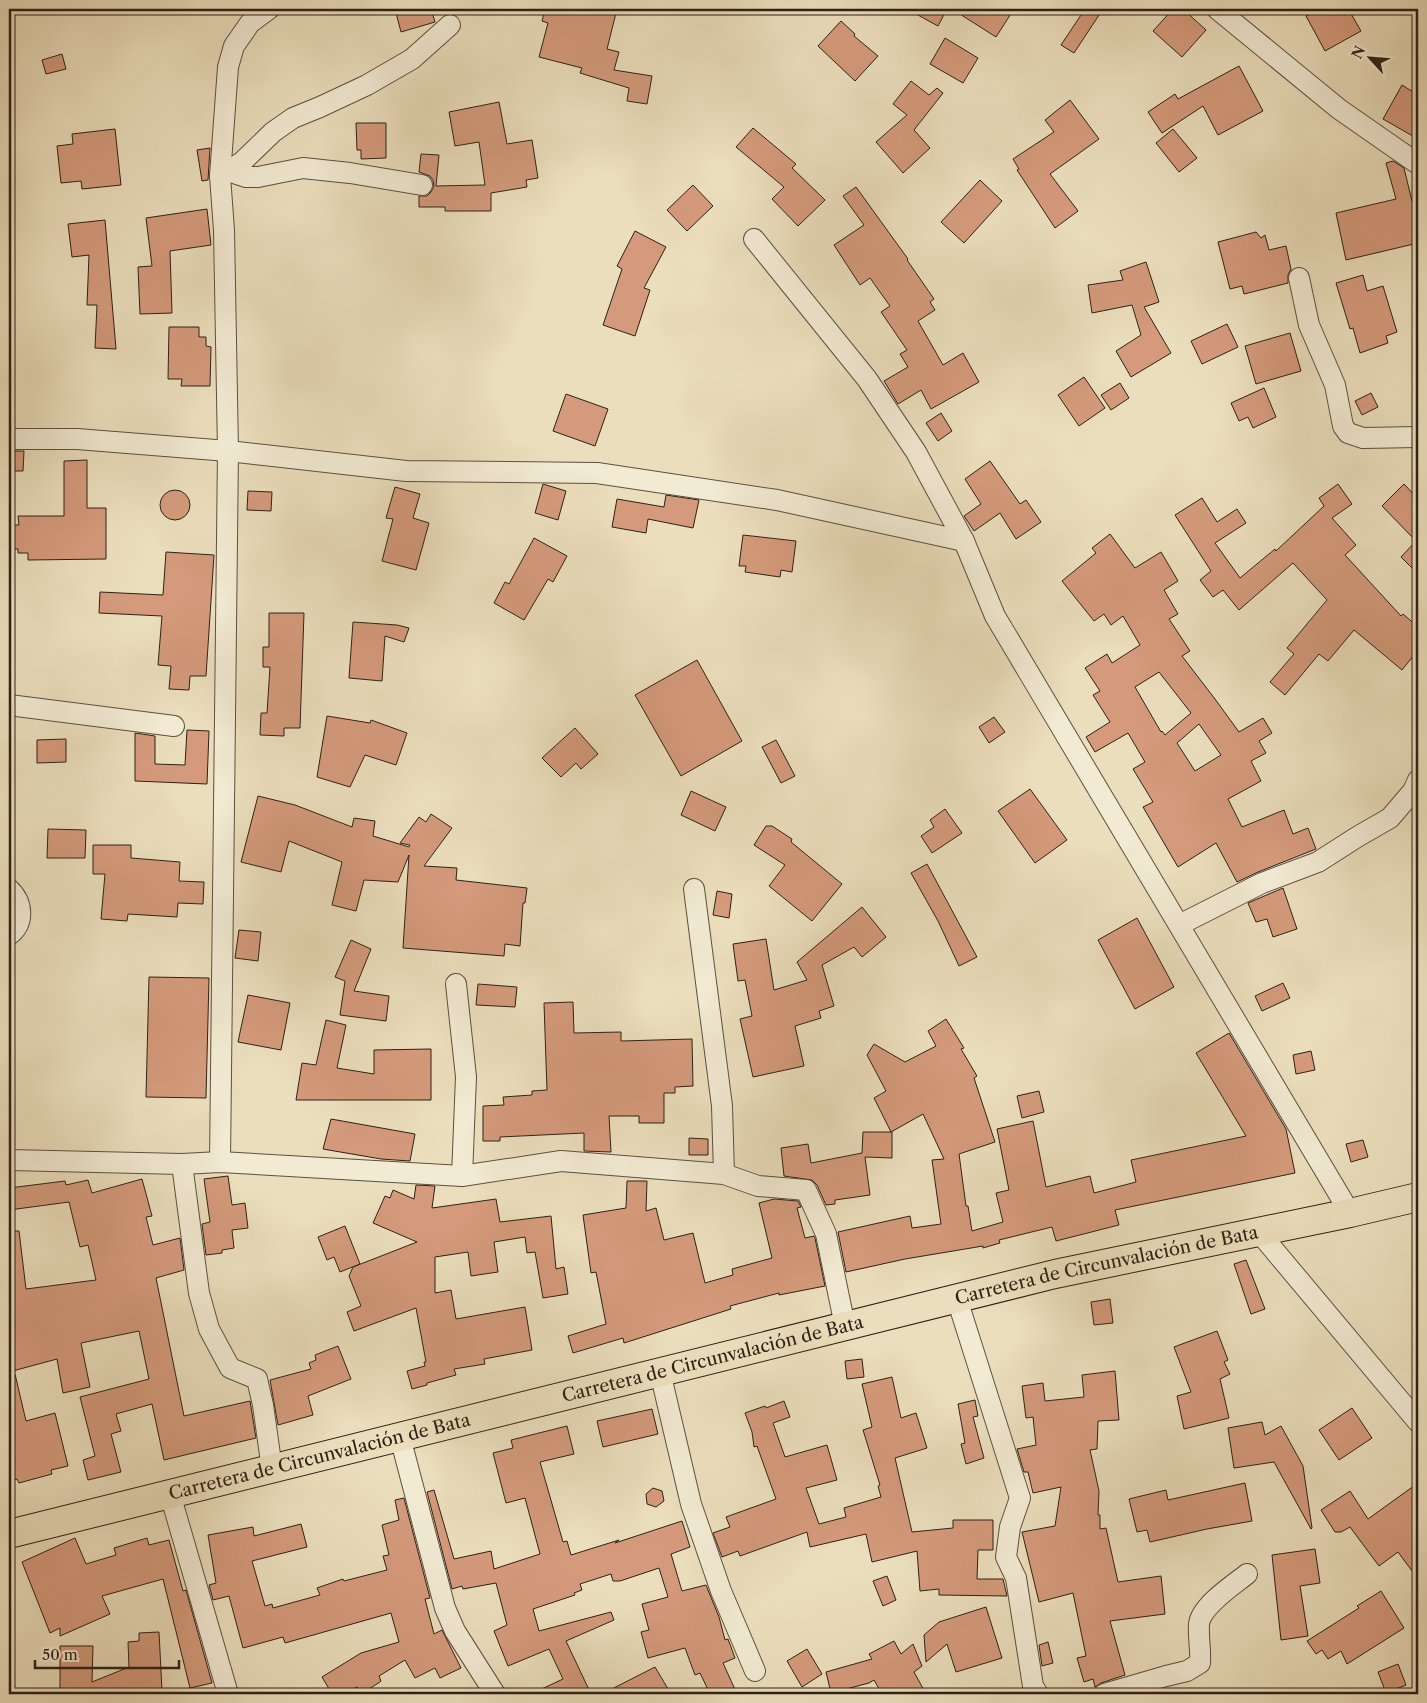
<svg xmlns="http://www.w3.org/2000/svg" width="1427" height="1703" font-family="'Libre Caslon Text',serif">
<rect width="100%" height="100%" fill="#ebdebc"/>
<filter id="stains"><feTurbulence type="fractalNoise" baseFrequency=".004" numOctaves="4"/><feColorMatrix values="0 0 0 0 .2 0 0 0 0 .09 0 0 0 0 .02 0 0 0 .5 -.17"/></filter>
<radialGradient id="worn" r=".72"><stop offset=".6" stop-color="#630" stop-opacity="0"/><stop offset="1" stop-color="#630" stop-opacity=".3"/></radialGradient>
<!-- building -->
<g fill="#d49a7b" stroke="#2d2116" fill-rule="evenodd">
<polygon points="395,9 431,9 435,22 401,32"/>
<polygon points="545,9 617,9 607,49 619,52 614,70 652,76 647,104 627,101 629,88 580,73 582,68 539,57 548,23 542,21"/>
<polygon points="907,9 947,9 938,26"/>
<polygon points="952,9 1014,9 996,37"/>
<polygon points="1085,9 1103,9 1074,53 1061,45"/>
<polygon points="1173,9 1183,9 1206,30 1182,57 1153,31"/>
<polygon points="1320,9 1341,9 1344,15 1350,12 1361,31 1325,51 1306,16"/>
<polygon points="841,21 855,34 854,36 878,56 855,81 818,46"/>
<polygon points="945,38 978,58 963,83 930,64"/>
<polygon points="62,54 66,69 46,74 42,60"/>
<polygon points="1239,66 1263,111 1218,135 1203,106 1162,133 1148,112 1175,94 1178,99"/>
<polygon points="911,81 929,95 937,88 943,93 914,130 930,148 903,173 876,142 907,115 893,104"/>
<polygon points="1402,85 1418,95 1418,139 1383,119"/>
<polygon points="1070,100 1099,139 1050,174 1078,211 1055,228 1017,170 1019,169 1013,159 1054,132 1045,120"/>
<polygon points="499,102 507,144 532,140 538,178 526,180 527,187 491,193 491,211 445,211 445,207 419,207 419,196 427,196 431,192 434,186 433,180 430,176 419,172 421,154 439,155 436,186 485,185 479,142 455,146 449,112"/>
<polygon points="356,123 386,123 386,158 361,159 361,150 357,150"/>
<polygon points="753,128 796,164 792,168 825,200 798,226 772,199 784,187 736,147"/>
<polygon points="115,129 121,185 82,189 81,181 61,183 57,146 73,144 72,134"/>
<polygon points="1173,129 1197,158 1179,172 1156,143"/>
<polygon points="210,148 208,180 202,181 197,150"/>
<polygon points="1393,161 1404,168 1418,226 1418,243 1346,260 1336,213 1396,199 1386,163"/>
<polygon points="980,180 1002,201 964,243 941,222"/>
<polygon points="693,185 713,206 687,231 667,210"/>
<polygon points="856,187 908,259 907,260 934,299 930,302 935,310 918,321 943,365 963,353 979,382 931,409 921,390 898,404 884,381 908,367 900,354 907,350 881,312 890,306 870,278 860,285 834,245 864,225 843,196"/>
<polygon points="207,209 211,245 170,251 172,313 140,314 138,267 152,266 146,218"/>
<polygon points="105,220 116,349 95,348 97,305 87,305 89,255 72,257 68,224"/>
<polygon points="635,231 666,247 644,288 650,290 635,336 603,325 622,269 617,266"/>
<polygon points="1256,232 1261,238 1265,235 1269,250 1286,246 1291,269 1288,275 1288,283 1244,294 1242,286 1230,289 1218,242"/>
<polygon points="1146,262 1159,302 1144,307 1171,353 1131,377 1116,351 1141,335 1132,305 1092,313 1088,285 1123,280 1120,271"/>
<polygon points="1363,275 1367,291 1383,286 1397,332 1386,336 1388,343 1360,353 1353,328 1350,329 1336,283"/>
<polygon points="1227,324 1238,347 1202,364 1191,341"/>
<polygon points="169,327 199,327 199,337 206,337 206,346 211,347 210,386 181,386 182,379 168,379"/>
<polygon points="1290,333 1301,371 1256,384 1245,346"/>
<polygon points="1084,377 1105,408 1079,426 1058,395"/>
<polygon points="1120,383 1129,398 1111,410 1101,395"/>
<polygon points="1264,388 1276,417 1253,428 1248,417 1239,421 1231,403"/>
<polygon points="1371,393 1378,407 1362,415 1355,401"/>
<polygon points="566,394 608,409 595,446 553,431"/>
<polygon points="941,413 952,431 938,441 926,423"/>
<polygon points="9,451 24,451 23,471 9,471"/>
<polygon points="87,460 87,508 106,508 106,559 28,560 28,553 18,553 18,549 9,549 9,525 19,525 18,516 64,516 64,461"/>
<polygon points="990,461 1020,504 1026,500 1041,522 1016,539 1000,513 974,531 964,516 981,504 965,479"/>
<polygon points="543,484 566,491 558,520 535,513"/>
<polygon points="1338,484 1352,504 1332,518 1356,545 1345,555 1401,616 1403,614 1418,627 1418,650 1402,670 1354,630 1328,661 1319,654 1285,695 1270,682 1294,654 1287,648 1327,600 1293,563 1239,610 1223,590 1213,597 1200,580 1211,571 1175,515 1202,498 1217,522 1237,509 1246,523 1215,543 1240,578 1275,549 1276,551 1324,506 1319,498"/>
<polygon points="1404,484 1418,499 1418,574 1401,557 1416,541 1382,506"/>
<polygon points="395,487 420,494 413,518 429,523 416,570 382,561 393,519 386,518"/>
<circle cx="175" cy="505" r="15"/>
<polygon points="248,491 272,492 271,511 247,510"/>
<polygon points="666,495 699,500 693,528 648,519 646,533 612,527 617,499 664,507"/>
<path d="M1110 534 1135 568 1161 552 1178 581 1164 590 1178 614 1169 619 1190 651 1182 656 1215 699 1239 732 1263 718 1272 733 1259 741 1266 753 1251 761 1261 781 1228 799 1242 827 1284 810 1293 834 1308 828 1316 849 1258 872 1237 882 1216 843 1178 867 1143 807 1153 802 1133 769 1145 762 1128 733 1095 752 1086 737 1110 722 1093 695 1100 691 1085 668 1107 654 1112 663 1140 645 1123 616 1111 625 1104 614 1094 621 1062 581 1096 553 1092 548ZM1159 672 1191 713 1165 735 1162 731 1161 732 1135 687ZM1199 724 1221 755 1195 771 1177 743Z"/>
<polygon points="743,535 796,541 792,572 781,570 780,577 745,572 746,566 739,566"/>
<polygon points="534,538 567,556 553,582 548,579 524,620 494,603 505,582 509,584"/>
<polygon points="166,552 214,555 206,676 190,676 189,690 169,689 171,666 158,665 162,616 99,613 100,592 163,595"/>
<polygon points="269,613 304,613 300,728 284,728 284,736 260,735 261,713 267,713 270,667 263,667 263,647 269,647"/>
<polygon points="353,622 397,625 409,628 404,642 385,636 382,681 349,678"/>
<polygon points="697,660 742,741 681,776 635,695"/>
<polygon points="327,716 370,723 371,720 407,733 396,765 365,755 350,787 317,777"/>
<polygon points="994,717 1005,732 989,743 979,727"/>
<polygon points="575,728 598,754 581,769 576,763 561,777 542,758"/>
<polygon points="187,730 209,731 207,784 135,781 135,733 155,736 155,764 185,765"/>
<polygon points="66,739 66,762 37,763 37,740"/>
<polygon points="776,740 795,776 781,783 762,747"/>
<polygon points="1030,789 1067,840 1035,863 998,811"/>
<polygon points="691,791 726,807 715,831 681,815"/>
<polygon points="258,796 295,805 352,827 354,818 375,821 373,836 409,847 410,845 400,843 419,817 426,822 431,814 452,828 424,866 457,868 456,880 527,888 525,903 523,903 520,946 505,944 504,956 403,948 409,855 398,882 364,880 356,911 332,905 342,862 289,841 281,872 241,862"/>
<polygon points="945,809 962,833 932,853 921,836 934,827 930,820"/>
<polygon points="766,826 772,826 792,839 791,842 842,884 812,921 769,886 785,865 754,845"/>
<polygon points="48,829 86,830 85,858 47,858"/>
<polygon points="93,845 131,845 131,858 180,862 179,881 204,882 203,904 178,903 177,917 128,914 127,921 101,919 105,874 93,874"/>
<polygon points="927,864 977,957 959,966 938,921 911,873"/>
<polygon points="1283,888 1297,929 1273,937 1267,919 1256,922 1248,903"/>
<polygon points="717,891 732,894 729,918 713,915"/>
<polygon points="862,907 886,937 862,957 854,947 822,965 834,1006 819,1011 821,1018 795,1026 804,1066 753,1077 740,1019 752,1016 745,980 738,981 733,944 766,939 774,990 807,980 797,962"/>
<polygon points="1137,918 1174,987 1135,1009 1098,940"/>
<polygon points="239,930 261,932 258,961 235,958"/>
<polygon points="351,940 371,949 354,991 389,996 386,1021 340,1015 345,981 335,977"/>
<polygon points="149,977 209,978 206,1098 146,1097"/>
<polygon points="1283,983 1290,998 1262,1011 1255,996"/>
<polygon points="478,984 517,987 515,1007 476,1005"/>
<polygon points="248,995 290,1003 281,1050 238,1042"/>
<polygon points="573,1002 574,1033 621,1032 621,1041 692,1039 693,1086 675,1087 675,1093 664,1093 664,1123 639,1123 639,1116 609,1116 611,1152 584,1151 584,1133 500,1137 500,1141 483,1141 483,1106 504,1105 503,1097 532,1095 532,1091 547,1090 544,1003"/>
<polygon points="946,1019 964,1048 961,1049 977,1076 974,1078 995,1142 959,1154 966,1206 968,1206 972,1231 1003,1222 996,1193 1009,1190 997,1129 1033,1121 1046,1187 1090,1176 1094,1193 1136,1182 1131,1160 1246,1136 1196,1053 1229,1033 1286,1129 1295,1173 1115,1210 1119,1225 1056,1241 1052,1227 999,1240 1000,1243 983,1248 983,1246 905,1259 846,1272 838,1232 910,1216 912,1228 941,1224 932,1160 944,1159 923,1114 891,1132 874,1098 886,1091 867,1055 874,1044 905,1062 936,1046 928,1031"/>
<polygon points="326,1020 346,1025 337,1068 374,1074 374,1050 431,1049 431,1100 296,1100 302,1063 316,1065"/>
<polygon points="1311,1051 1315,1070 1296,1074 1293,1055"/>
<polygon points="1039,1091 1044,1112 1022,1118 1017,1096"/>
<polygon points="331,1119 415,1134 410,1161 381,1159 323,1149"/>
<polygon points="863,1132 892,1132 892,1158 865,1157 870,1195 835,1200 835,1204 826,1205 817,1185 812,1180 784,1176 781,1148 808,1144 811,1163 862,1153"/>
<polygon points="689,1138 708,1139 708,1155 689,1155"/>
<polygon points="1363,1140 1368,1157 1351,1162 1346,1144"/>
<polygon points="228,1176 232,1205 245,1203 248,1228 232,1230 234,1248 222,1250 222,1253 206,1255 202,1224 210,1222 204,1179"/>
<polygon points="142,1179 152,1216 146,1217 153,1245 180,1238 184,1270 156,1278 184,1416 250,1401 256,1438 164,1460 152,1404 116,1414 121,1431 111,1434 121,1472 88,1480 83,1460 95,1456 80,1397 149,1379 139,1331 81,1343 90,1387 63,1393 57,1359 9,1372 9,1231 19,1231 26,1289 96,1280 88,1245 80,1247 69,1202 9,1210 9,1188 65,1181 66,1185 88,1180 92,1193"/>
<polygon points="627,1181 647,1181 646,1211 656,1208 664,1240 693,1233 705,1283 733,1275 732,1269 772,1258 759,1203 774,1199 798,1201 801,1207 797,1208 805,1238 814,1236 815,1238 825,1286 779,1295 779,1293 730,1306 731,1309 624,1343 623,1338 573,1353 568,1336 606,1324 596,1272 591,1273 583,1215 626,1208"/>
<polygon points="416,1185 435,1186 432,1208 496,1199 500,1222 551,1216 556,1269 564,1267 568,1294 543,1298 535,1252 527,1253 525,1237 494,1242 498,1272 471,1276 468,1252 435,1257 435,1293 451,1290 456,1319 525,1307 532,1350 484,1359 485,1364 454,1369 456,1375 427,1383 427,1385 412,1389 407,1371 425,1366 424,1362 426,1362 416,1308 354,1331 347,1312 361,1306 349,1276 353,1267 417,1242 373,1223 385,1196 390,1198 393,1190 414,1199"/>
<polygon points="345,1226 360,1264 340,1272 334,1257 327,1260 318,1237"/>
<polygon points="1246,1260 1265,1309 1251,1314 1234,1264"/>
<polygon points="1110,1299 1113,1323 1094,1325 1091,1302"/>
<polygon points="1217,1331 1228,1360 1224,1362 1230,1374 1220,1379 1229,1418 1184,1429 1177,1396 1191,1392 1174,1347"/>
<polygon points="338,1346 351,1379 308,1396 313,1415 278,1425 270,1380 311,1369 309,1363 316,1360 315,1355"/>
<polygon points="862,1359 864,1377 847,1379 845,1361"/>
<polygon points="1115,1371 1119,1420 1098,1421 1097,1449 1090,1450 1099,1491 1098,1515 1100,1515 1100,1529 1106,1528 1118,1582 1161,1576 1165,1614 1110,1621 1125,1675 1101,1683 1095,1687 1093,1679 1084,1682 1077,1658 1086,1656 1073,1593 1039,1602 1022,1532 1055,1526 1061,1487 1033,1493 1028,1472 1024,1472 1017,1449 1036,1445 1033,1417 1026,1418 1022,1386 1043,1383 1045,1401 1084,1397 1082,1375"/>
<polygon points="9,1374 15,1374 26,1421 55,1413 68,1466 51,1470 52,1474 19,1483 17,1479 9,1481"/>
<polygon points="892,1377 901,1418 916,1413 927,1448 895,1458 912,1532 953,1528 953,1520 993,1520 993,1550 978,1550 977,1579 1003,1579 1007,1596 939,1595 939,1589 920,1591 917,1551 872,1562 866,1534 810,1547 807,1532 740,1556 738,1551 722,1557 713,1533 730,1527 726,1517 776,1499 757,1446 754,1447 752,1432 745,1413 765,1406 766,1408 784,1401 790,1417 773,1423 785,1457 827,1445 837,1480 806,1488 819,1524 846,1517 844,1508 881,1497 878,1486 880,1485 863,1430 872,1427 862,1384"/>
<polygon points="975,1400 978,1416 973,1417 984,1458 966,1464 961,1444 965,1443 958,1404"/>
<polygon points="1352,1408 1372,1438 1339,1460 1319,1430"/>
<polygon points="652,1409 658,1434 603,1447 597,1421"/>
<polygon points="1262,1422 1265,1435 1281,1426 1303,1466 1312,1528 1311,1529 1274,1462 1234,1468 1228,1428"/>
<polygon points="567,1426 574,1454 540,1462 563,1542 567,1541 571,1555 619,1540 615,1543 682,1521 690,1547 671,1554 682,1591 706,1585 719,1617 725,1640 728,1639 735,1658 723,1663 737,1694 710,1694 700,1673 695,1675 685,1648 648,1658 641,1632 649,1630 642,1604 668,1597 659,1568 620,1581 613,1581 611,1574 580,1584 582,1590 574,1593 575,1595 533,1609 539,1631 611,1612 614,1620 566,1641 591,1694 531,1694 563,1679 549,1649 508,1666 494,1631 507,1625 496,1583 463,1589 462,1586 452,1589 427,1492 434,1490 454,1559 491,1551 494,1569 540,1554 525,1498 506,1503 493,1453 513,1448 511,1440"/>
<polygon points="1245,1483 1252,1521 1207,1529 1150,1542 1147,1530 1137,1532 1129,1499 1166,1490 1168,1500"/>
<polygon points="1418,1483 1418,1579 1398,1552 1379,1566 1350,1527 1341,1532 1335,1532 1321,1510 1350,1491 1368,1519"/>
<polygon points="653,1488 662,1491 664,1501 656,1507 647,1504 646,1494"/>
<polygon points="404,1498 430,1598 425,1599 434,1634 442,1630 461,1668 440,1678 435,1668 415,1678 405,1660 379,1676 381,1681 380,1682 361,1694 357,1687 344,1694 332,1694 322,1677 361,1653 399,1642 391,1613 285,1643 283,1637 243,1648 229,1596 213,1600 209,1585 216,1583 208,1535 253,1527 254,1536 301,1524 307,1547 252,1561 265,1606 272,1604 273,1608 320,1595 317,1588 343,1579 344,1581 387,1570 383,1556 389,1555 382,1525 399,1520 395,1500"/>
<polygon points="75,1538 86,1564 116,1555 114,1548 147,1538 149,1545 169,1540 183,1591 186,1590 212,1683 190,1688 163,1579 102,1596 110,1614 60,1636 60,1628 50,1633 22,1562"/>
<polygon points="1315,1549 1320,1583 1300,1586 1308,1636 1281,1640 1272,1555"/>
<polygon points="887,1576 896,1600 883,1606 873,1581"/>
<polygon points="1381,1591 1404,1628 1347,1664 1341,1651 1328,1659 1322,1650 1316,1654 1307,1641 1359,1608 1357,1606"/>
<polygon points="986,1607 1002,1658 956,1672 947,1644 926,1662 924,1635 939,1622"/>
<polygon points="159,1632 162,1691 135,1692 129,1694 60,1694 60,1646 93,1646 92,1682 129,1667 128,1642 139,1641 139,1633"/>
<polygon points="894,1641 901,1654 913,1644 922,1666 914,1672 926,1694 896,1694 892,1688 882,1694 874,1680 869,1683 831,1693 826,1672 872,1659 869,1654"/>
<polygon points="1048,1642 1053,1663 1042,1666 1039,1645"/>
<polygon points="807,1649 822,1674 802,1687 787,1661"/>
<polygon points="1398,1664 1406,1685 1386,1693 1378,1672"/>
<polygon points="655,1667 671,1694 602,1694"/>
</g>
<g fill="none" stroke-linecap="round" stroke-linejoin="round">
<defs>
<g id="street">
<polyline points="1217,9 1339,109 1418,164"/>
<polyline points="228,171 246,177 258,177 303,168 350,173 422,185"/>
<polyline points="220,176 242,162 273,132 293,118 320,107 367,85 412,59 450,25"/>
<polyline points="754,239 867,379 916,452 964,541 995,616 1350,1213"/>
<polyline points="1299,278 1309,325 1335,385 1343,426 1348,433 1363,438 1418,437"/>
<polyline points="9,439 77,439 228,451 406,471 597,473 777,500 964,541"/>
<polyline points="9,705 174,726"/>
<path d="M9 889C23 902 25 923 9 935"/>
<polyline points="694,889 722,1106 724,1174"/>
<polyline points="1179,925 1262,883 1318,862 1357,837 1390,818 1413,791 1418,780"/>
<polyline points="456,984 466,1077 462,1176"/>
<polyline points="9,1160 182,1164 220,1162 462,1176 561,1161 724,1174 758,1186 806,1190 826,1234 845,1326"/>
<polyline points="220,1162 228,451 224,230 220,176 228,67 234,46 250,23 269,9"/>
<polyline points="182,1164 199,1293 209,1329 230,1368 257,1379 263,1405 272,1469"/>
<polyline points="1258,1231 1418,1422"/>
<polyline points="957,1299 1020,1498 1010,1527 1006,1557 1016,1578 1033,1686 1038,1694"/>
<polyline points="660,1372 691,1504 721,1591 755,1671"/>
<polyline points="400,1437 445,1608 455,1631 495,1694"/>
<polyline points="170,1494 228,1694"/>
<path d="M1104 1694 1166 1676 1187 1671 1200 1663C1201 1650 1198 1637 1199 1624 1201 1606 1233 1585 1247 1574"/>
</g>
<g id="primary">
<path id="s1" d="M9 1534 1055 1274 1350 1213 1418 1197"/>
</g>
</defs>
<!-- street casing -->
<use href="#street" stroke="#5c5040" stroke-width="22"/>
<!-- primary casing -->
<use href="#primary" stroke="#2d2116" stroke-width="30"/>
<!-- street -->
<use href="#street" stroke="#f2ead3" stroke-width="20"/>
<!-- primary -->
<use href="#primary" stroke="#ebdebc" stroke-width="28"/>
</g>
<g text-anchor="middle" stroke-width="4" stroke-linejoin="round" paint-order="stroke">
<!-- street labels -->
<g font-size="18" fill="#2d2116" stroke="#f2ead3">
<text dy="6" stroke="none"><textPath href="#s1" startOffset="1130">Carretera de Circunvalación de Bata</textPath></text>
<text dy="6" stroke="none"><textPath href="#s1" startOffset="725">Carretera de Circunvalación de Bata</textPath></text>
<text dy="6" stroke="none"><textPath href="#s1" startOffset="320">Carretera de Circunvalación de Bata</textPath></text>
</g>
</g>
<!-- margin -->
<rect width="1427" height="1703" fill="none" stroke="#ebdebc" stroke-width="30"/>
<rect x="10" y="10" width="1407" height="1683" fill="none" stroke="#2d2116" stroke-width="2.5"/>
<rect x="15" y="15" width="1397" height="1673" fill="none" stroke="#2d2116"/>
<!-- north arrow -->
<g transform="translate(1370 58) rotate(296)" stroke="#f2ead3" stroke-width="4" paint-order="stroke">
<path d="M0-4L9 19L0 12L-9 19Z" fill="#2d2116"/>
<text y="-8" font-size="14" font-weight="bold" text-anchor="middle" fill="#2d2116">N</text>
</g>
<!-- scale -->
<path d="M35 1660v8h144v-8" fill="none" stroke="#2d2116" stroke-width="2.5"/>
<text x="42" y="1660" font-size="15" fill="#2d2116" stroke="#f2ead3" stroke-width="4" paint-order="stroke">50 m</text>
<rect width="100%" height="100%" filter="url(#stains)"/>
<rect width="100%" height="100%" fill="url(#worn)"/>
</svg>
